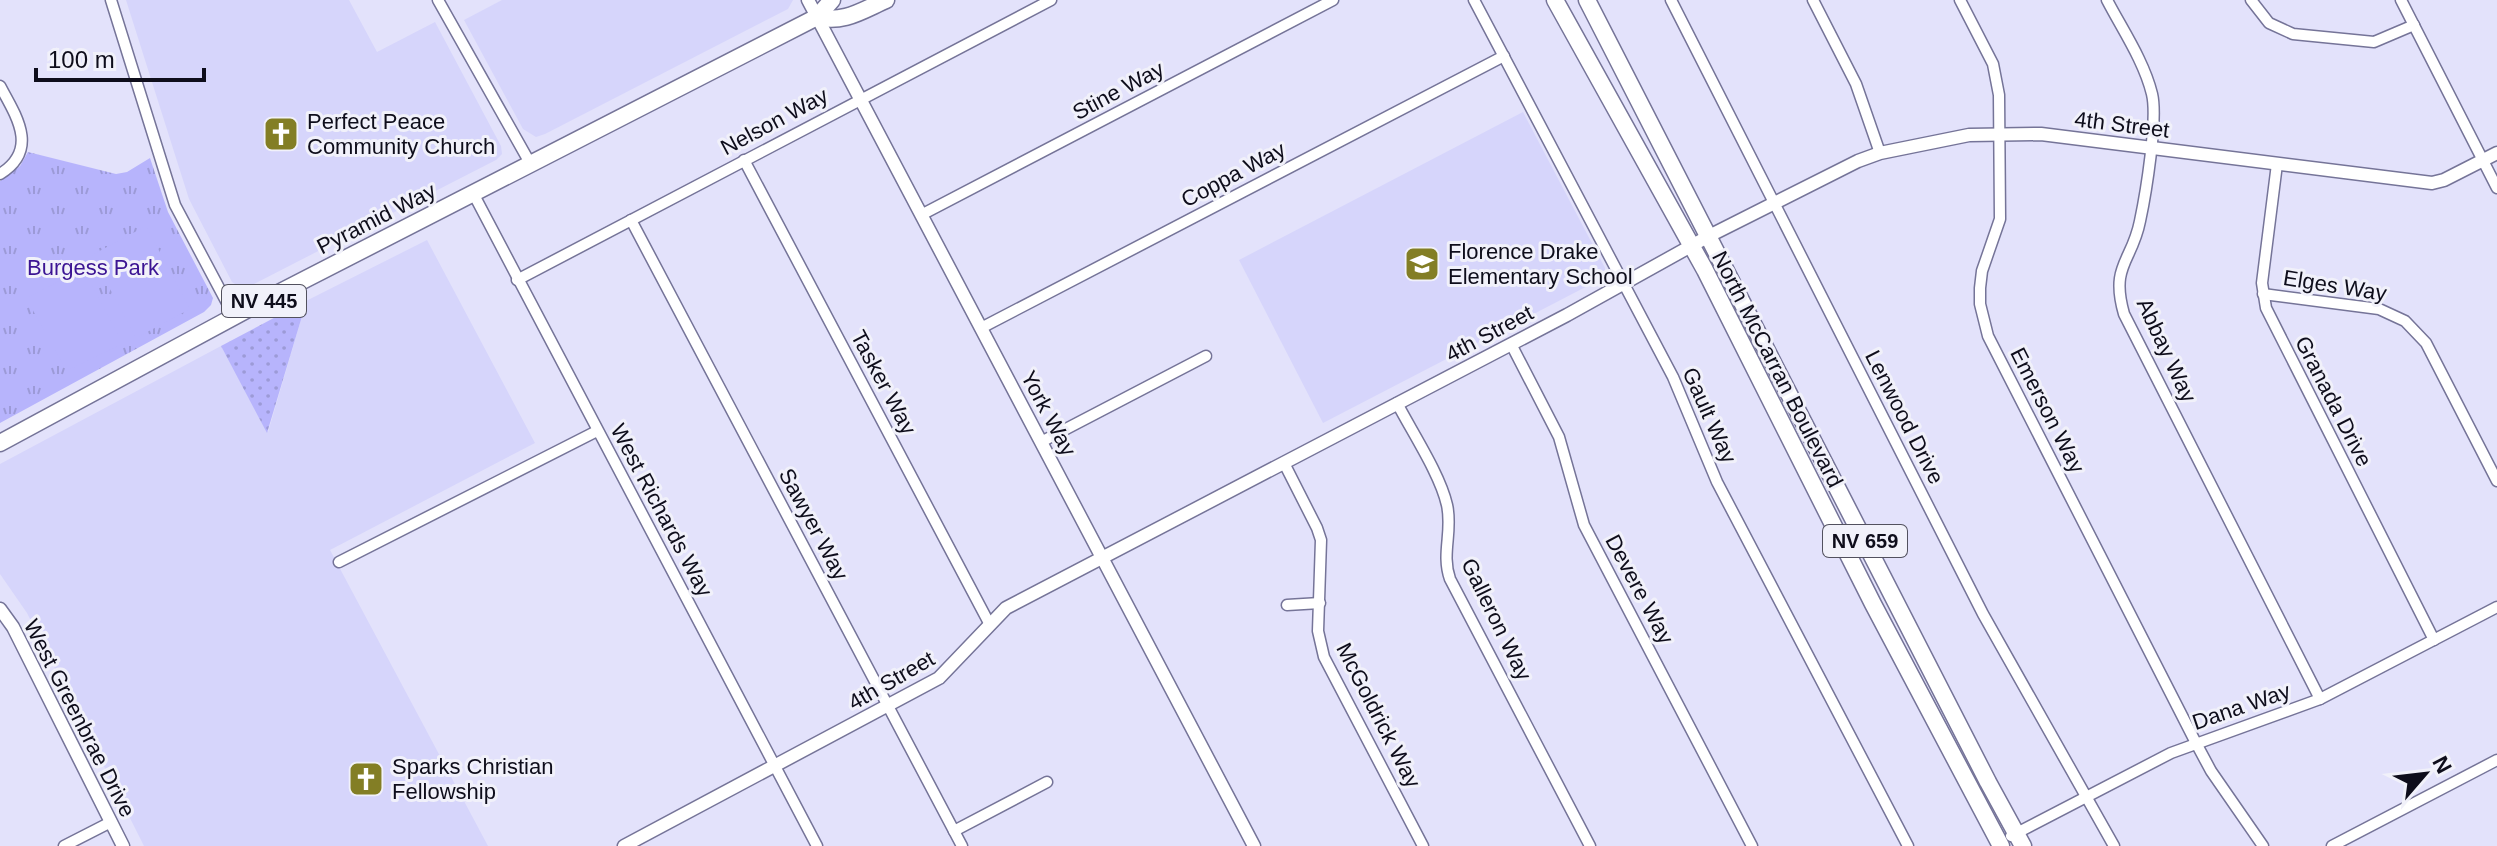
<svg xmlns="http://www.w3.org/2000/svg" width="2497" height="846" font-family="Helvetica,sans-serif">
<defs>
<pattern id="grass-dots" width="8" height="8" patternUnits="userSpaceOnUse" patternTransform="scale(2)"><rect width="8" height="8" fill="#b7b4fc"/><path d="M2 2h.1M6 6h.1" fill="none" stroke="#9c9ad7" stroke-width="1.8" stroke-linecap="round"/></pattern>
<pattern id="park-tufts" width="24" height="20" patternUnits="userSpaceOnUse" patternTransform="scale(2)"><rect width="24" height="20" fill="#b7b4fc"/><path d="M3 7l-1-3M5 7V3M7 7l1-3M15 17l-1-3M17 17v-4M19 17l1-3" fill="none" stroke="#9c9ad7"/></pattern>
</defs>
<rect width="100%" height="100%" fill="#e3e2fb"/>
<!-- built -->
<g fill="#d6d5fb">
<polygon points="126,0 349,0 377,52 435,22 501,146 502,154 496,160 248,287 241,288 232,282 189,199"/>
<polygon points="502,0 793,0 788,9 545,134 536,137 523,129 464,20"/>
<polygon points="1523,112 1605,268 1605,273 1601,279 1323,423 1239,260"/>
<polygon points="427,240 535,443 330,550 488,846 144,846 27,613 0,574 0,464 221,346 268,432 303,313 302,303"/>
</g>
<!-- grass -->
<polygon fill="url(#grass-dots)" points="302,303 303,313 267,433 221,346"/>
<!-- park -->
<polygon fill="url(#park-tufts)" points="28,152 116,174 127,172 150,158 168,212 213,298 211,305 204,312 0,423 0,181 20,166"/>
<!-- garden -->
<g fill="#b7b4fc">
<polygon points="146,226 190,309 136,338 92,255"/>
<polygon points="83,269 119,336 119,342 116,347 68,370 64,366 26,298"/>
</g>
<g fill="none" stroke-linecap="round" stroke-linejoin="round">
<defs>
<g id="minor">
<polyline points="111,0 175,205 234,316"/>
<polyline points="438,0 530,163"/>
<polyline points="1474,0 1673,377 1717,482 1908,846"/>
<polyline points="1671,0 1983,614 2114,846"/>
<polyline points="1813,0 1856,84 1880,153"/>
<polyline points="1960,0 1993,64 1999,95 2000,219 1982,271 1980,288 1980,304 1988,336 2196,743 2211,771 2263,846"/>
<path d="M2107 0C2122 29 2144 61 2152 94 2158 119 2146 193 2140 221 2132 262 2110 265 2124 314L2320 699"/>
<polyline points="2251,0 2269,23 2293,34 2374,42 2414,25"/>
<polyline points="2401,0 2497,188"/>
<path d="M0 86C17 117 39 150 0 174"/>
<polyline points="744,160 989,623"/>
<polyline points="2277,164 2262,283 2266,308 2434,640"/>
<polyline points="473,193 817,846"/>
<polyline points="921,215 1333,0"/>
<polyline points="631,220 962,846"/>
<polyline points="517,280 1051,0"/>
<polyline points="2263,294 2379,309 2405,321 2426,343 2497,481"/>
<polyline points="981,328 1504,56"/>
<polyline points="1511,344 1559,437 1584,525 1752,846"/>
<path d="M1397 403C1412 432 1440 474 1447 505 1453 531 1441 554 1450 579L1590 846"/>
<polyline points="1041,442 1206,356"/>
<polyline points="1284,463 1317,528 1321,540 1318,631 1324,657 1423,846"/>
<polyline points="339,562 597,431"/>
<polyline points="1287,605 1320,603"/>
<polyline points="954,831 1047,782"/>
<polyline points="2011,836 2171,753 2320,699 2497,607"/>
<polyline points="64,846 111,822"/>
<polyline points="2332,846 2497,760"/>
</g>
<g id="tertiary">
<polyline points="808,0 1254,846"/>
<polyline points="0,609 13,627 123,846"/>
<polyline points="624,846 939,678 1006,608 1567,315 1709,236 1858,161 1880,153 1969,135 2041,134 2432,183 2444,180 2497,153"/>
</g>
<g id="primary">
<polyline points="1555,0 1705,270 1873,604 2001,846"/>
<polyline points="1587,0 1988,782 2023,846"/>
<path d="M817 17C843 24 863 10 886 0"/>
<polyline points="0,443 261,302 817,17 832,0"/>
</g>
</defs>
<!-- minor casing -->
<use href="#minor" stroke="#757498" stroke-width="13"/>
<!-- tertiary casing -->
<use href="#tertiary" stroke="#757498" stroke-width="15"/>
<!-- primary casing -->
<use href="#primary" stroke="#757498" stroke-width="19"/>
<!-- minor -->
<use href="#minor" stroke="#fff" stroke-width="10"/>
<!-- tertiary -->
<use href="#tertiary" stroke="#fff" stroke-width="12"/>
<!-- primary -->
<use href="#primary" stroke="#fff" stroke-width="16"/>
</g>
<!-- icons -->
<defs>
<symbol id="church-square" viewBox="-11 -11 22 22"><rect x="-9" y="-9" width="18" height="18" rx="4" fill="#837e25" stroke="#f1f1fa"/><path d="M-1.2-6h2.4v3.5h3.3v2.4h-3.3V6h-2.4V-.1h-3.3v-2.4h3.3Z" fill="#fff"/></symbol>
<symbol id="school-square" viewBox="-11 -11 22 22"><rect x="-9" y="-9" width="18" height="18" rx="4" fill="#837e25" stroke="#f1f1fa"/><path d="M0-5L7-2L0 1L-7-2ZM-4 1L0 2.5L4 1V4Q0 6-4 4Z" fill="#fff"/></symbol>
</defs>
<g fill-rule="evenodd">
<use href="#church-square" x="261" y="114" width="40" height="40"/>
<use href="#school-square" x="1402" y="244" width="40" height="40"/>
<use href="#church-square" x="346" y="759" width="40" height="40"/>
</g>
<g text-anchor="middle" stroke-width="6" stroke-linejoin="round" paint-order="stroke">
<!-- shield labels -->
<g fill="#f1f1fa" stroke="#52515e" stroke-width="2">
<rect x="222" y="285" width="84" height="32" rx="6"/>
<rect x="1823" y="525" width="84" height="32" rx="6"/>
</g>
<g font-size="20" font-weight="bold" fill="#0e0d1b">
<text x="264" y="308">NV 445</text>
<text x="1865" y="548">NV 659</text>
</g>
<!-- street labels -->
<g font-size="22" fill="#0e0d1b" stroke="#f1f1fa">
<text transform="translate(1118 90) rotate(-28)" y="8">Stine Way</text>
<text transform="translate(774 121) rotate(-28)" y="8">Nelson Way</text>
<text transform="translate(2122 124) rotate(7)" y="8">4th Street</text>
<text transform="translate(1233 174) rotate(-28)" y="8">Coppa Way</text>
<text transform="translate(376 218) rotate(-27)" y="8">Pyramid Way</text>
<text transform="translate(2335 285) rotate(9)" y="8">Elges Way</text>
<text transform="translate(1489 333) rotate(-28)" y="8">4th Street</text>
<text transform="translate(2167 350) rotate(65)" y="8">Abbay Way</text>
<text transform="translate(1778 369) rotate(63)" y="8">North McCarran Boulevard</text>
<text transform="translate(884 382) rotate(62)" y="8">Tasker Way</text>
<text transform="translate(2334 401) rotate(63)" y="8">Granada Drive</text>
<text transform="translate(2048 410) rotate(63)" y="8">Emerson Way</text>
<text transform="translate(1049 413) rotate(62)" y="8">York Way</text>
<text transform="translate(1710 415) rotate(66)" y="8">Gault Way</text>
<text transform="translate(1905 417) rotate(63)" y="8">Lenwood Drive</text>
<text transform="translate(662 510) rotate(62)" y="8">West Richards Way</text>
<text transform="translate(814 524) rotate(62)" y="8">Sawyer Way</text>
<text transform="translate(1640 589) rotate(62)" y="8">Devere Way</text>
<text transform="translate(1497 619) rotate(64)" y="8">Galleron Way</text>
<text transform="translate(891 680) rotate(-30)" y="8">4th Street</text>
<text transform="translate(2241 706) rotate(-19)" y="8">Dana Way</text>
<text transform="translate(1379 715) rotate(63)" y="8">McGoldrick Way</text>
<text transform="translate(80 718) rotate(63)" y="8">West Greenbrae Drive</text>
</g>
<!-- poi labels -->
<g font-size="22" fill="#0e0d1b" stroke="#f1f1fa" text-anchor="start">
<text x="307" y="129">Perfect Peace<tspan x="307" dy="25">Community Church</tspan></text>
<text x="1448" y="259">Florence Drake<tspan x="1448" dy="25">Elementary School</tspan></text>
<text x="392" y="774">Sparks Christian<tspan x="392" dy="25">Fellowship</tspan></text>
</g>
<!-- park labels -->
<g font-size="22" fill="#3b1493" stroke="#f1f1fa">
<text x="93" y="275">Burgess Park</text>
</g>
</g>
<!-- north arrow -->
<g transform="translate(2425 774) rotate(62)" stroke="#f1f1fa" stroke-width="6" paint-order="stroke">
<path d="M0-6L14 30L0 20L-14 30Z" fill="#0e0d1b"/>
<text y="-12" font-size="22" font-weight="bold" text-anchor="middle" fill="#0e0d1b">N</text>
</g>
<!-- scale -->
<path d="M36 68v12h168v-12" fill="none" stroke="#0e0d1b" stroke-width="4"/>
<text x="48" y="68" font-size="24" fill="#0e0d1b" stroke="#f1f1fa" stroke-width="6" paint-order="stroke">100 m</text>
</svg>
